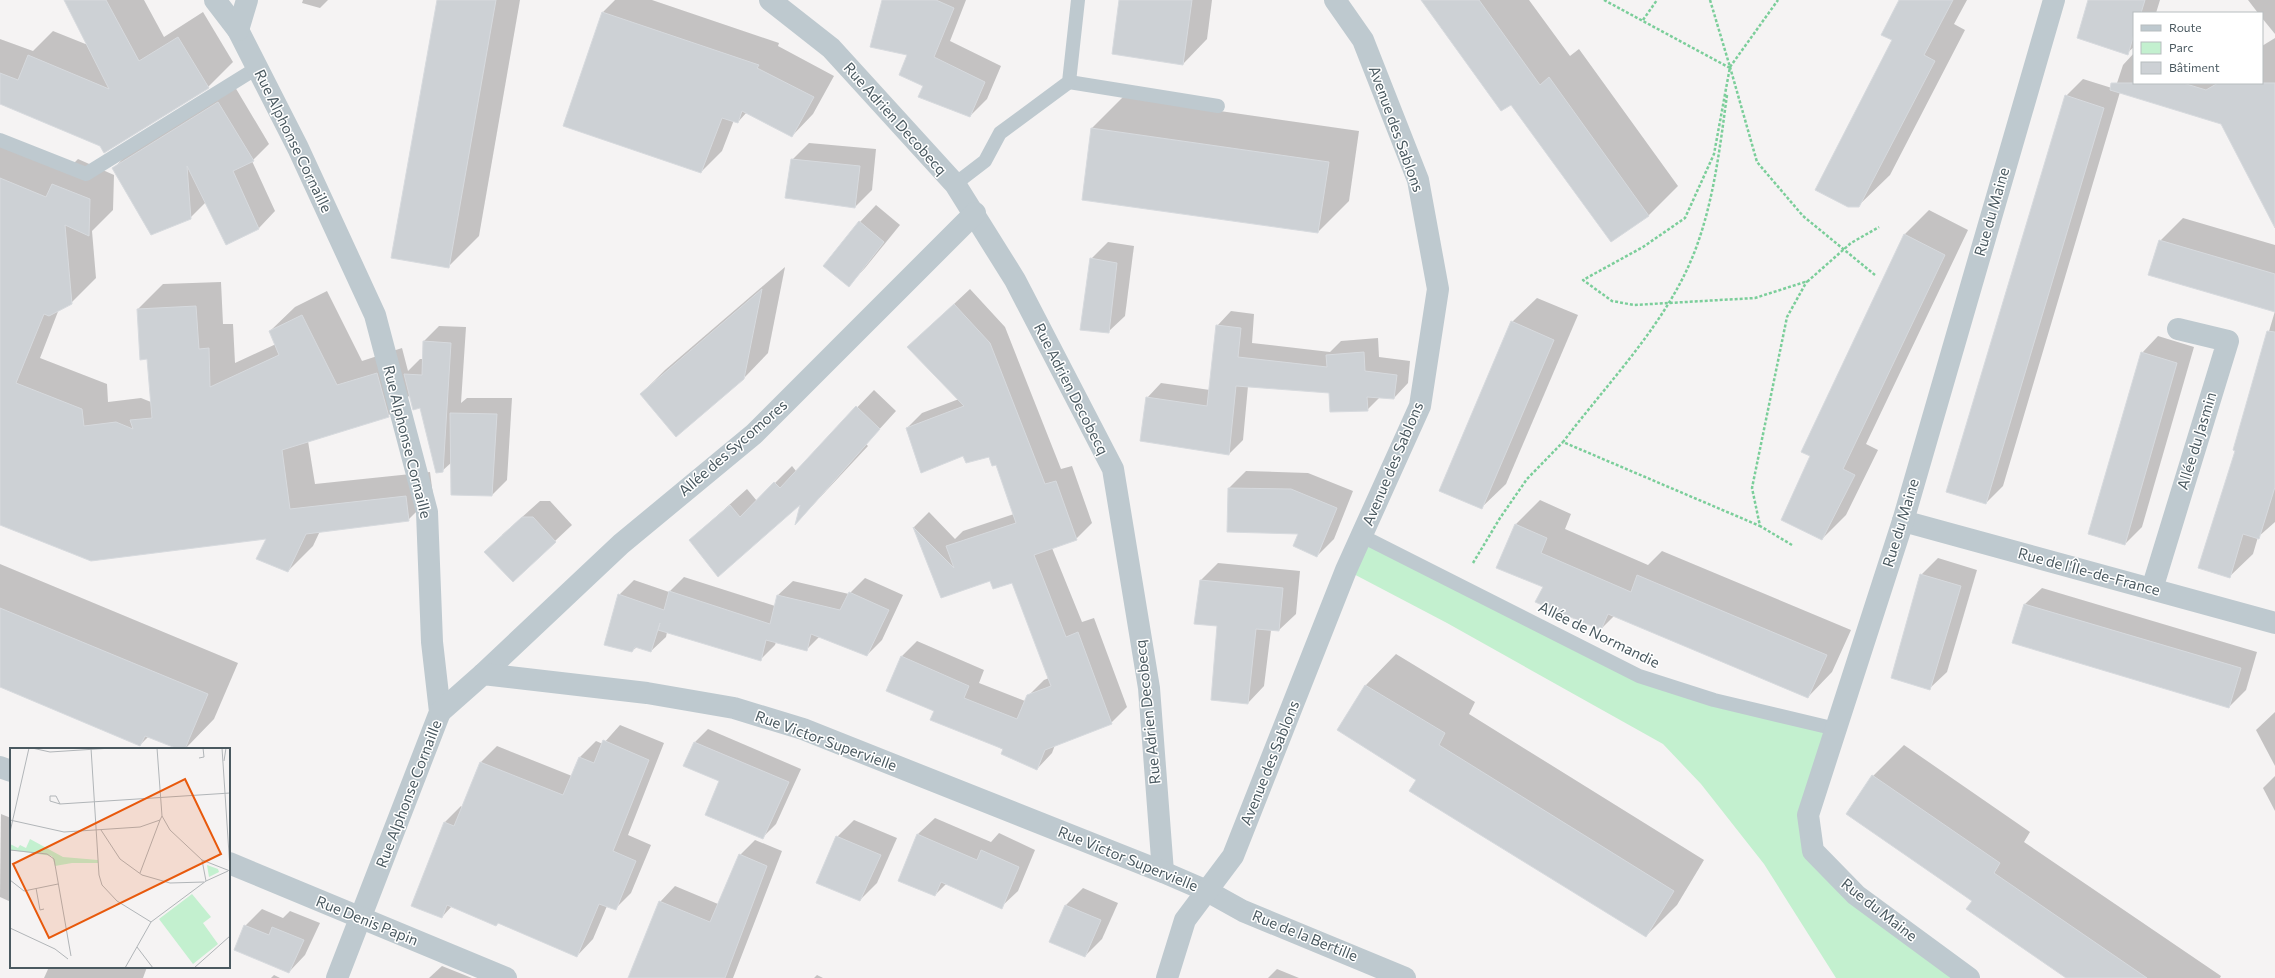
<svg xmlns="http://www.w3.org/2000/svg" width="2275" height="978" font-family="Commissioner,sans-serif">
<rect width="100%" height="100%" fill="#f5f3f3"/>
<!-- green -->
<polygon fill="#c3f0cf" points="1362,536 1639,676 1836,729 1805,812 1813,851 1969,978 1836,978 1764,864 1701,784 1663,744 1447,623 1346,570"/>
<!-- shadow -->
<g fill="#0003">
<polygon points="65,0 144,0 164,37 203,12 233,62 208,87 104,152 101,146 0,103 0,39 33,51 53,31 88,45"/>
<polygon points="303,0 328,0 320,8 302,3"/>
<polygon points="438,0 520,0 479,236 449,266"/>
<polygon points="615,0 652,0 779,43 778,46 834,76 813,114 792,136 747,112 738,122 734,120 722,151 701,172 564,126 603,12"/>
<polygon points="884,0 966,0 950,41 1001,66 987,99 970,116 924,85"/>
<polygon points="1120,0 1212,0 1207,39 1183,64"/>
<polygon points="1422,0 1529,0 1570,56 1579,49 1678,186 1649,215 1611,241 1511,104"/>
<polygon points="1901,0 1967,0 1954,24 1965,30 1890,175 1858,206"/>
<polygon points="2089,0 2160,0 2156,13 2134,13 2134,47 2127,53"/>
<polygon points="2248,0 2275,0 2275,34 2262,18 2262,13 2258,13"/>
<polygon points="2275,38 2275,225 2222,123 2120,92 2003,486 1986,503 2066,96 2083,79 2115,89 2123,65 2134,53 2134,83 2262,83 2262,46"/>
<polygon points="235,87 269,144 252,161 275,211 259,228 226,243 206,202 190,218 114,168 130,151"/>
<polygon points="1123,97 1359,131 1349,201 1318,232 1083,199 1092,128"/>
<polygon points="0,143 66,171 78,159 114,175 113,210 92,231 96,278 71,303 59,309 40,358 107,384 108,402 141,398 151,402 148,358 138,309 163,284 221,282 223,324 233,324 235,363 276,344 270,331 295,307 327,291 362,361 402,348 408,371 420,359 423,359 424,341 439,326 466,327 461,403 467,398 512,398 507,480 492,495 452,462 442,471 421,406 410,395 388,416 308,441 315,484 430,472 433,495 408,520 320,531 313,546 288,571 268,538 0,523"/>
<polygon points="809,143 876,149 872,190 855,207 792,160"/>
<polygon points="876,205 900,225 865,268 849,285 860,222"/>
<polygon points="1929,210 1968,230 1866,444 1878,450 1846,515 1822,539 1812,455 1904,235"/>
<polygon points="2183,218 2275,245 2275,311 2160,241"/>
<polygon points="1108,242 1134,246 1125,316 1108,332 1091,259"/>
<polygon points="785,267 768,353 744,378 641,394 665,370"/>
<polygon points="970,289 1005,327 1061,469 1072,466 1092,523 1076,539 1052,548 1082,622 1094,618 1127,707 1111,723 1055,745 1052,753 1037,769 935,711 887,691 902,656 917,641 984,670 979,683 1025,701 1028,696 1044,680 1049,678 1012,582 991,580 942,597 914,527 929,512 955,539 963,531 1014,514 997,464 990,456 964,455 907,428 922,413 959,399 924,332"/>
<polygon points="1537,298 1578,315 1506,484 1481,508 1512,322"/>
<polygon points="1231,311 1254,314 1252,343 1330,352 1341,341 1378,338 1379,357 1410,361 1408,383 1394,398 1380,397 1367,410 1330,392 1248,386 1243,440 1229,454 1147,398 1161,383 1210,390 1217,326"/>
<polygon points="2275,311 2275,522 2258,537 2253,554 2229,577 2236,450 2234,450"/>
<polygon points="2158,336 2194,347 2142,527 2125,544 2142,353"/>
<polygon points="874,390 896,411 866,444 868,446 797,522 801,503 690,540 747,489 757,501 792,466 796,471"/>
<polygon points="1246,471 1308,473 1353,491 1334,539 1317,556 1300,533 1229,488"/>
<polygon points="1540,500 1571,514 1565,529 1648,565 1662,551 1851,630 1832,672 1808,697 1615,615 1601,629 1544,586 1498,568 1516,524"/>
<polygon points="540,501 550,501 572,525 555,541 502,535"/>
<polygon points="1938,558 1977,570 1947,672 1930,688 1921,575"/>
<polygon points="1218,563 1300,571 1296,614 1279,630 1271,630 1264,686 1248,703 1201,580"/>
<polygon points="0,564 238,663 214,719 185,749 149,736 140,745 0,686"/>
<polygon points="684,577 775,606 778,595 793,581 849,594 865,578 903,595 882,640 867,655 820,636 806,650 776,642 775,645 760,660 667,632 666,637 651,651 637,647 632,651 619,595 634,580 669,592"/>
<polygon points="2042,588 2257,652 2246,690 2229,707 2025,604"/>
<polygon points="1396,654 1475,702 1469,714 1704,860 1677,905 1646,936 1417,779 1338,730 1366,685"/>
<polygon points="2275,712 2275,766 2256,730"/>
<polygon points="620,725 664,743 628,835 651,845 631,893 615,909 607,906 593,939 577,956 498,923 496,925 452,906 442,917 444,823 461,806 462,807 481,762 497,746 572,776 580,757 596,741 603,744"/>
<polygon points="708,729 801,769 776,824 763,837 720,781 684,766 695,742"/>
<polygon points="1904,745 2030,832 2024,842 2221,976 2220,978 2069,978 1973,901 1873,776"/>
<polygon points="2275,776 2275,811 2263,788"/>
<polygon points="1,814 11,818 11,902 0,897"/>
<polygon points="935,818 991,842 999,833 1035,850 1018,891 1001,907 947,883 935,895 900,880 918,834"/>
<polygon points="854,820 897,838 877,883 860,900 837,837"/>
<polygon points="755,840 782,851 733,978 639,978 660,902 675,886 718,904 740,855"/>
<polygon points="1083,888 1118,903 1102,939 1085,956 1050,942 1066,905"/>
<polygon points="262,909 283,918 290,911 320,923 305,955 289,972 245,926"/>
<polygon points="442,966 472,978 429,978"/>
<polygon points="49,967 147,967 143,978 44,978"/>
<polygon points="1277,969 1299,978 1268,978"/>
<polygon points="274,975 280,978 271,978"/>
<polygon points="817,975 823,978 814,978"/>
</g>
<!-- building -->
<g fill="#cdd1d5" stroke="#d7dade">
<polygon points="64,0 106,0 139,61 178,37 209,88 104,153 100,146 0,104 0,73 18,80 28,55 109,89"/>
<polygon points="437,0 496,0 449,268 391,258"/>
<polygon points="882,0 936,0 954,8 934,57 985,82 970,117 918,97 923,86 899,75 907,55 870,47"/>
<polygon points="1119,0 1192,0 1183,65 1112,54"/>
<polygon points="1421,0 1479,0 1540,85 1549,77 1649,216 1611,242 1511,105 1501,111"/>
<polygon points="1899,0 1953,0 1924,55 1935,61 1859,207 1848,207 1815,190 1892,40 1881,35"/>
<polygon points="2088,0 2145,0 2141,13 2134,13 2134,34 2128,55 2077,38"/>
<polygon points="602,12 759,65 757,68 814,97 792,137 742,111 738,123 722,118 701,173 563,126"/>
<polygon points="2111,83 2183,83 2206,90 2218,83 2275,83 2275,228 2221,124 2110,90"/>
<polygon points="2065,95 2104,108 1986,504 1946,492"/>
<polygon points="218,102 254,161 233,171 259,229 226,245 187,166 191,219 151,235 112,168"/>
<polygon points="1091,128 1329,162 1318,233 1082,200"/>
<polygon points="791,159 860,166 855,208 785,198"/>
<polygon points="0,178 46,197 52,184 90,199 89,236 65,225 72,304 49,316 44,314 16,383 82,409 84,426 116,422 133,429 130,420 152,418 147,359 140,360 137,309 196,306 199,349 209,348 210,387 279,355 269,331 302,315 337,385 377,373 389,417 282,450 290,509 406,496 409,521 306,534 288,572 256,559 266,539 91,561 0,525"/>
<polygon points="859,221 884,242 849,287 823,266"/>
<polygon points="1904,234 1945,255 1843,469 1855,475 1822,540 1781,520 1810,456 1801,452"/>
<polygon points="2159,240 2275,274 2275,312 2148,275"/>
<polygon points="1090,258 1117,263 1109,333 1080,330"/>
<polygon points="762,289 744,379 676,437 640,394"/>
<polygon points="954,304 990,343 1045,484 1056,481 1077,540 1034,555 1066,637 1078,632 1112,724 1045,750 1037,770 1001,754 1003,749 930,720 934,711 886,691 901,656 969,686 964,698 1017,719 1027,695 1051,686 1012,583 993,589 990,581 941,598 913,527 954,568 946,546 1016,523 996,465 992,466 989,457 966,463 963,456 921,473 906,428 964,406 907,347"/>
<polygon points="1511,321 1554,340 1482,509 1439,491"/>
<polygon points="1216,325 1241,328 1238,357 1327,367 1326,355 1364,352 1365,371 1397,375 1394,399 1367,397 1368,411 1330,412 1329,393 1236,386 1229,455 1140,441 1146,397 1207,406"/>
<polygon points="2267,331 2275,332 2275,487 2259,539 2243,534 2230,578 2198,568 2235,451 2233,450"/>
<polygon points="423,341 451,343 443,472 436,473 420,408 413,410 404,374 422,375"/>
<polygon points="2141,352 2177,363 2125,545 2088,534"/>
<polygon points="856,406 880,429 795,525 800,505 718,577 689,540 730,505 740,517 774,482 780,488"/>
<polygon points="450,413 497,414 492,496 451,495"/>
<polygon points="1228,488 1291,489 1337,508 1317,557 1293,546 1298,534 1227,532"/>
<polygon points="522,517 533,517 556,542 513,582 484,552"/>
<polygon points="1515,524 1547,538 1541,553 1631,592 1637,575 1827,655 1808,698 1608,614 1601,630 1535,602 1543,587 1496,568"/>
<polygon points="1920,574 1961,586 1930,690 1891,678"/>
<polygon points="1200,580 1283,588 1279,631 1256,629 1248,704 1211,700 1217,626 1194,624"/>
<polygon points="669,591 770,624 777,595 840,610 849,592 889,610 867,656 811,634 807,651 766,640 761,661 658,630 660,623 651,652 635,647 632,652 604,645 618,594 664,610"/>
<polygon points="2024,604 2241,668 2229,708 2012,643"/>
<polygon points="0,608 208,694 185,749 178,749 145,736 140,746 0,687"/>
<polygon points="1365,685 1445,733 1439,745 1674,891 1646,937 1409,791 1416,780 1337,730"/>
<polygon points="603,740 649,760 613,851 636,861 616,910 599,904 577,957 498,923 496,926 447,905 442,918 411,906 444,822 454,826 480,762 563,795 579,757 594,763"/>
<polygon points="694,742 789,782 763,839 705,815 719,781 683,766"/>
<polygon points="1872,775 2000,863 1994,873 2147,978 2066,978 1966,909 1972,901 1846,814"/>
<polygon points="917,834 977,860 981,850 1019,867 1002,909 941,882 935,896 898,881"/>
<polygon points="836,836 881,855 860,901 816,883"/>
<polygon points="739,854 767,866 725,978 628,978 659,901 710,922"/>
<polygon points="1065,905 1101,920 1085,957 1049,942"/>
<polygon points="244,925 269,935 272,927 304,940 289,973 234,950"/>
</g>
<g fill="none" stroke-linecap="round" stroke-linejoin="round">
<!-- path -->
<g stroke="#7bce9a" stroke-width="2.5" stroke-dasharray="3 2" stroke-linecap="butt">
<polyline points="1604,0 1730,68"/>
<polyline points="1710,0 1730,67"/>
<polyline points="1643,20 1657,0"/>
<polyline points="1730,67 1778,0"/>
<path d="M1727 95C1720 147 1714 199 1696 248 1669 321 1609 381 1563 442L1760 526"/>
<polyline points="1875,275 1803,216 1757,162 1730,67 1714,154 1685,218 1643,247 1583,280 1612,301 1634,305 1755,298 1808,281 1851,243 1879,227"/>
<polyline points="1792,545 1760,526 1752,488 1787,317 1807,281"/>
<polyline points="1473,563 1500,518 1527,479 1563,442"/>
</g>
<!-- lane -->
<g stroke="#bec9cf" stroke-width="14">
<polyline points="1069,82 1218,106"/>
<polyline points="0,140 86,174 257,68"/>
<polyline points="955,184 985,161 1000,133 1069,82 1078,0"/>
<polyline points="1362,536 1639,676 1714,700 1836,729"/>
</g>
<!-- street -->
<g stroke="#bec9cf" stroke-width="22">
<polyline points="215,0 238,30 298,148 375,315 427,512 432,642 440,712 337,978"/>
<polyline points="770,0 831,48 955,184 1015,280 1113,469 1149,688 1163,872"/>
<polyline points="238,30 247,0"/>
<polyline points="1903,521 2275,623"/>
<polyline points="2152,589 2228,341 2178,329"/>
<polyline points="483,674 621,544 754,434 975,213"/>
<polyline points="440,712 483,674 647,693 734,708 803,729 1163,872 1207,891 1243,911 1405,978"/>
<polyline points="0,767 11,771"/>
<polyline points="229,863 506,978"/>
<polyline points="1167,978 1185,920 1233,856 1346,570 1420,406 1438,289 1418,180 1363,40 1335,0"/>
<polyline points="1969,978 1856,895 1813,851 1808,815 1903,521 2054,0"/>
</g>
</g>
<g text-anchor="middle" stroke-width="3" stroke-linejoin="round" paint-order="stroke">
<!-- street labels -->
<g font-size="15" fill="#4a5960" stroke="#fff">
<text transform="translate(895 119) rotate(48)" y="5">Rue Adrien Decobecq</text>
<text transform="translate(1396 129) rotate(70)" y="5">Avenue des Sablons</text>
<text transform="translate(293 141) rotate(64)" y="5">Rue Alphonse Cornaille</text>
<text transform="translate(1992 212) rotate(-74)" y="5">Rue du Maine</text>
<text transform="translate(1071 389) rotate(63)" y="5">Rue Adrien Decobecq</text>
<text transform="translate(2197 441) rotate(-73)" y="5">Allée du Jasmin</text>
<text transform="translate(407 442) rotate(76)" y="5">Rue Alphonse Cornaille</text>
<text transform="translate(733 448) rotate(-41)" y="5">Allée des Sycomores</text>
<text transform="translate(1393 464) rotate(-67)" y="5">Avenue des Sablons</text>
<text transform="translate(1901 523) rotate(-73)" y="5">Rue du Maine</text>
<text transform="translate(2089 572) rotate(15)" y="5">Rue de l'Île-de-France</text>
<text transform="translate(1599 635) rotate(26)" y="5">Allée de Normandie</text>
<text transform="translate(1148 712) rotate(-96)" y="5">Rue Adrien Decobecq</text>
<text transform="translate(826 741) rotate(20)" y="5">Rue Victor Supervielle</text>
<text transform="translate(1270 763) rotate(-68)" y="5">Avenue des Sablons</text>
<text transform="translate(409 794) rotate(-69)" y="5">Rue Alphonse Cornaille</text>
<text transform="translate(1128 859) rotate(22)" y="5">Rue Victor Supervielle</text>
<text transform="translate(1879 910) rotate(38)" y="5">Rue du Maine</text>
<text transform="translate(367 921) rotate(22)" y="5">Rue Denis Papin</text>
<text transform="translate(1305 936) rotate(22)" y="5">Rue de la Bertille</text>
</g>
</g>
<!-- overview -->
<g transform="translate(10 748)">
<rect width="220" height="220" fill="#f5f3f3"/>
<path d="M20 91 53 109 88 112V115H62L45 118 42 108 0 102V96L8 100 10 97 16 100ZM197 117 208 121 209 124 199 129ZM182 146 201 169 193 175 208 196 183 216 149 171Z" fill="#c3f0cf"/>
<path fill="none" stroke="#b1b5b8" stroke-width="1" d="M22 0 40 4 102 0M81 0 89 127 92 137 107 153 141 174M147 0 152 68 160 82 192 112 220 123M212 0 220 121M189 10 194 9 193 0M214 13 216 0M50 56 46 48H40V53L50 56 220 45M0 72 54 84 130 79 150 72 152 68M91 82 110 111 132 127 160 135 194 134M0 84 19 0M0 102 37 106 44 111 61 208M192 112 196 133M130 125 150 72M0 132 14 143 48 136M26 140 30 162 34 161M0 180 45 201 58 211M127 199 143 220M115 220 141 174 196 133 218 123M184 220 220 188"/>
<path fill="#e8590c" fill-opacity="0.15" stroke="#e8590c" stroke-width="2" d="M175 31 211 106 39 190 3 116Z"/>
<rect width="220" height="220" fill="none" stroke="#4a5960" stroke-width="2"/>
</g>
<!-- legend -->
<rect x="2133" y="12" width="130" height="72" fill="#ffffff" stroke="#b7bdbf"/>
<rect x="2141" y="25" width="20" height="6" fill="#bec9cf" stroke="#b7bdbf"/>
<text x="2169" y="32" font-size="12" fill="#4a5960">Route</text>
<rect x="2141" y="42" width="20" height="12" fill="#c3f0cf" stroke="#b7bdbf"/>
<text x="2169" y="52" font-size="12" fill="#4a5960">Parc</text>
<rect x="2141" y="62" width="20" height="12" fill="#cdd1d5" stroke="#b7bdbf"/>
<text x="2169" y="72" font-size="12" fill="#4a5960">Bâtiment</text>
</svg>
